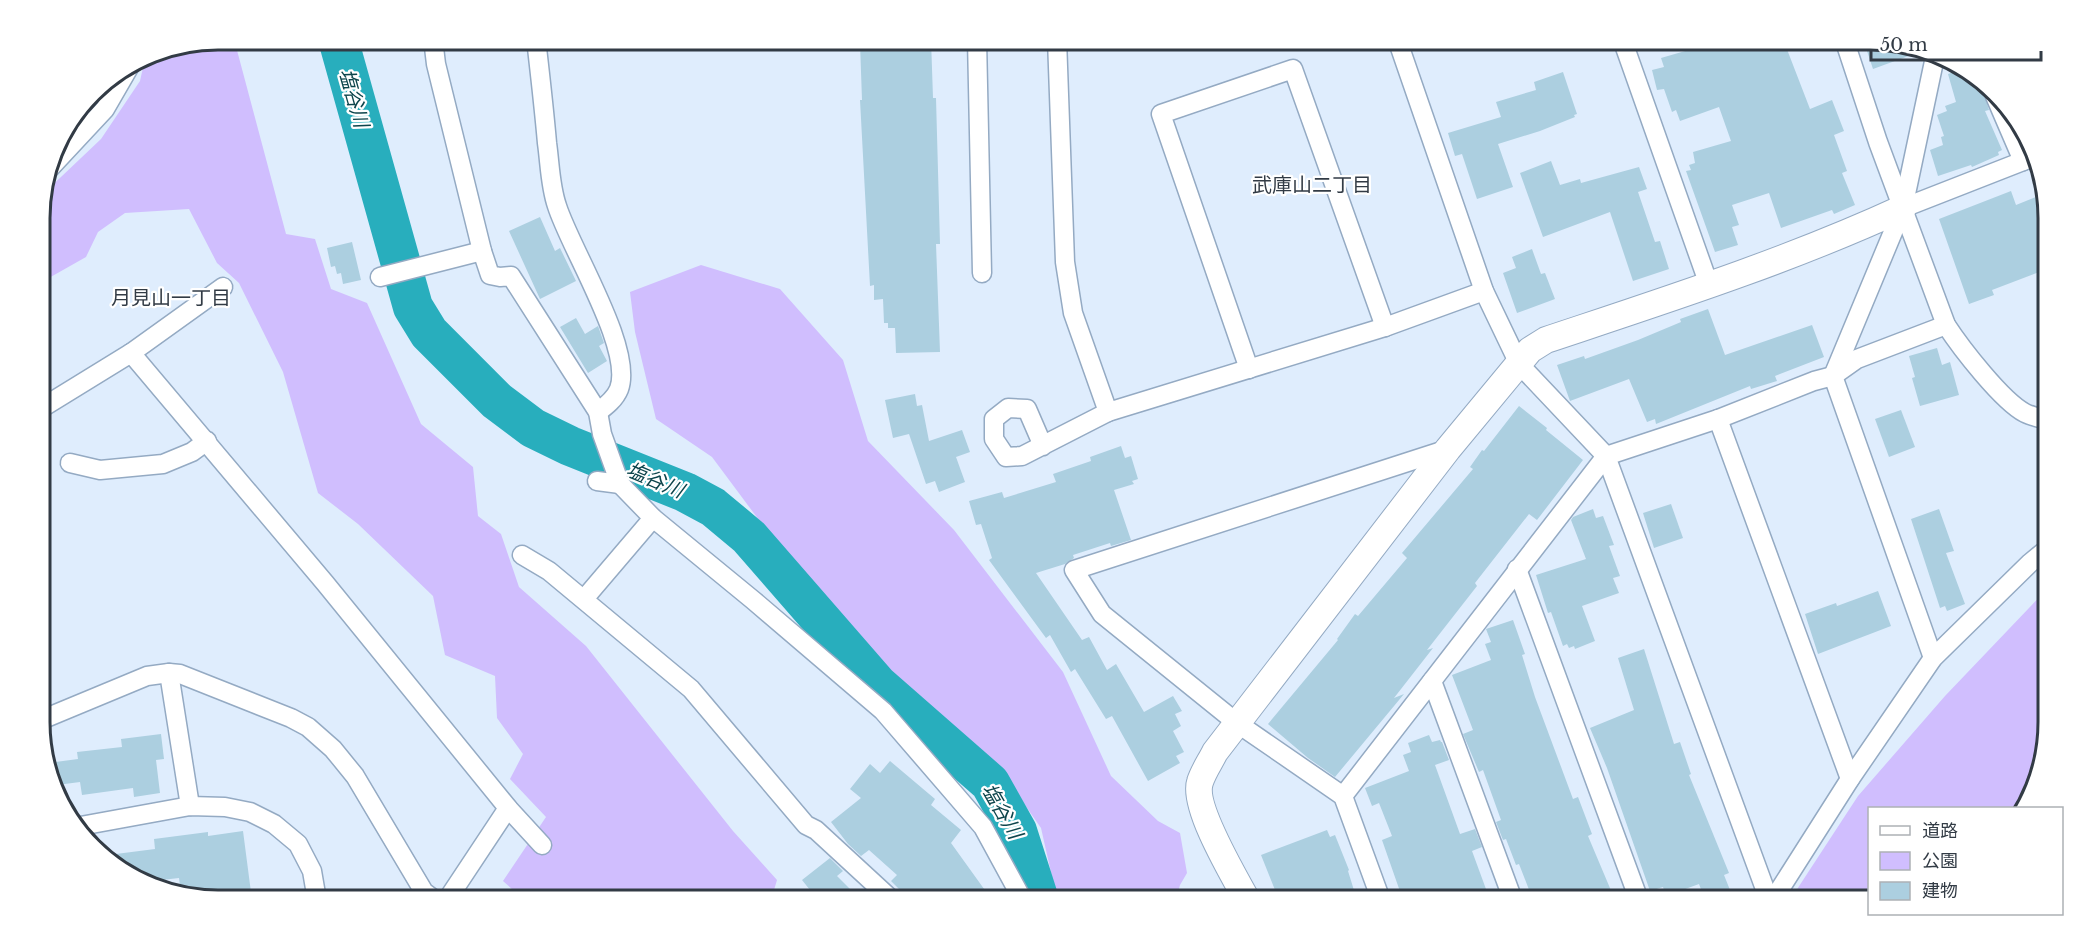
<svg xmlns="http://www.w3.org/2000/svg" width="2087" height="939" font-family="'Libre Baskerville','Noto Sans JP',serif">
<rect width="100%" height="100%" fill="#dfedfd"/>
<!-- green -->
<g fill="#d0befe">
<polygon points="217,39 234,39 286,234 315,239 331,289 367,303 421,424 473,467 478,516 501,534 519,587 586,646 733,831 777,880 771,900 524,900 503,881 546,817 510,779 523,754 497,718 495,676 445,655 433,596 358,524 318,493 283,372 239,283 217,263 189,209 125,213 98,232 86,257 40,283 39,205 42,195 101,139 140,81 146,54"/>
<polygon points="701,265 780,289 843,360 868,441 954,530 1063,672 1111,776 1158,821 1180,833 1187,873 1180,885 1176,900 1088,900 1086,895 1057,899 1041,828 999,768 947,731 864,651 776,543 712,457 656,419 635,332 630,292"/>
<polygon points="2048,588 2048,722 2035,789 2020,808 1870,808 1869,900 1790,900 1858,796 1945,696"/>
</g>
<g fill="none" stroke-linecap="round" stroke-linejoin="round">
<!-- river -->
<polyline stroke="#28aebd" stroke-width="40" points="338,39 413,307 429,333 497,401 533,428 570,446 685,492 713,507 749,537 877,684 990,783 1017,831 1039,900"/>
</g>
<!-- building -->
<g fill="#accfe0">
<polygon points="865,39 931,39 933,98 936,98 940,244 936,244 940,352 896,353 895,328 888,328 888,323 884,323 883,299 874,300 874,285 870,286 860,100 862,100 860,43 865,43"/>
<polygon points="1696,39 1783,39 1810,109 1832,100 1844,131 1834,135 1847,171 1842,173 1855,205 1834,214 1832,210 1781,228 1769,193 1732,205 1739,225 1732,227 1738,245 1715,252 1686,171 1691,170 1689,165 1695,163 1693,152 1731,141 1719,107 1680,121 1676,110 1672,112 1664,89 1657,90 1652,70 1664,67 1661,58 1699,47"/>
<polygon points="1863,39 1869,39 1925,50 1873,69"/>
<polygon points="1960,70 1982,87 1989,110 1985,111 2002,150 1998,152 1999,155 1972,167 1971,165 1938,176 1930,150 1943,145 1941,137 1944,136 1937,115 1947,111 1945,106 1956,102 1948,74"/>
<polygon points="1563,72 1577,114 1574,115 1575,117 1540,131 1498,144 1513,187 1477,199 1462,154 1455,156 1448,133 1501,117 1496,102 1536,90 1534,82"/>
<polygon points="1551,161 1560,185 1580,179 1581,183 1639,167 1647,189 1638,192 1655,242 1660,241 1669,269 1633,281 1610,212 1543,237 1520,173"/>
<polygon points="2011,191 2016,205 2046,193 2047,269 1992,290 1994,295 1969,304 1939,219"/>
<polygon points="540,217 555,251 560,248 576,281 540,299 509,231"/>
<polygon points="352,242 361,280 343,284 341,273 337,274 335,266 331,267 327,248"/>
<polygon points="1532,249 1541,274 1545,273 1555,299 1517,313 1503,273 1516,268 1512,257"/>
<polygon points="1708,309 1725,355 1812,325 1824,357 1775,376 1777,381 1751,389 1750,386 1656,424 1655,419 1647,422 1629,379 1570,401 1557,365 1584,356 1585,359 1638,340 1681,322 1680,319"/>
<polygon points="576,318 585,334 598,326 604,343 599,346 607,361 588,373 560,327"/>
<polygon points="1937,348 1942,365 1950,362 1959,395 1920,406 1912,378 1915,377 1909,356"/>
<polygon points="915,394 917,406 922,405 929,441 962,430 970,452 956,457 965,482 939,492 935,481 926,484 909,434 893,438 885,400"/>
<polygon points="1519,406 1547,428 1546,430 1583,460 1537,520 1529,514 1475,583 1477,586 1427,650 1433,648 1394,698 1404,694 1335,777 1308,758 1268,724 1338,640 1337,639 1355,614 1358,616 1407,558 1402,553 1473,469 1470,467 1482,450 1484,451"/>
<polygon points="1901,410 1915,447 1889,457 1875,419"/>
<polygon points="1121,446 1125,458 1131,456 1138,479 1132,481 1134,484 1114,490 1131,540 1111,546 1110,543 1073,555 1074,558 1065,564 1036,573 1082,640 1089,637 1107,670 1116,664 1144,712 1173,696 1182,711 1175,714 1181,726 1173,731 1184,752 1176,756 1180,763 1148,781 1112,716 1106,719 1075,669 1071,672 1050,635 1046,638 989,560 992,558 981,524 976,525 969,501 1002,492 1004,498 1056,482 1053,474 1091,461 1090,457"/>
<polygon points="1671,504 1683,538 1654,548 1643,513"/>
<polygon points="1593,509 1596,518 1603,516 1614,545 1609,546 1620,576 1613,578 1619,593 1582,606 1595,641 1575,649 1574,646 1569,648 1567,644 1563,646 1551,612 1548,613 1536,575 1586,559 1571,520 1573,517"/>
<polygon points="1939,509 1954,551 1946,553 1965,604 1947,611 1945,606 1940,608 1911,519"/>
<polygon points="1878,591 1891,626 1818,654 1805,614 1836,603 1837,606"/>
<polygon points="1513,620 1525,654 1522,655 1535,697 1573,799 1578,797 1592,834 1588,836 1615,900 1533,900 1519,864 1516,865 1506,839 1503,840 1496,822 1501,820 1483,770 1479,772 1463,734 1473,730 1452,675 1491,660 1485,644 1491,642 1486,629"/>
<polygon points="1644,649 1674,744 1680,742 1691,774 1689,775 1729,873 1724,875 1734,900 1705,900 1699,884 1666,896 1663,887 1650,891 1607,768 1590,728 1634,710 1618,658"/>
<polygon points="161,734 164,759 156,760 160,793 134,797 133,788 82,795 80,782 57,785 48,763 78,759 77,752 122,747 121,739"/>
<polygon points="1429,735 1432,742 1440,740 1441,742 1442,742 1449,760 1435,765 1460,834 1475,829 1482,847 1472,851 1490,900 1403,900 1382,840 1392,836 1379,803 1372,806 1365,788 1409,771 1403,755 1411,752 1408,743"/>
<polygon points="890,761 935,799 931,805 961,830 951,843 992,900 910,900 891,881 897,875 869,850 861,856 848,844 831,822 861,798 850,789 870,764 880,773"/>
<polygon points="1327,830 1330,837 1335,835 1349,870 1348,871 1357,900 1279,900 1261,855"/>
<polygon points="243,831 252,900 218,900 181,893 179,878 144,882 108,855 155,849 154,839 208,832 208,836"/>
<polygon points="830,858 843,871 837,876 861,900 818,900 802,880"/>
</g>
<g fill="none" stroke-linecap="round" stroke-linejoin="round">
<defs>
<g id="street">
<polyline points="433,39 436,64 482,251 490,275 500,277 511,276 598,412 602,434 620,484 653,518 753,600 883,711 983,827 1020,895 1020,900"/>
<path d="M536 39C540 74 544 108 547 143 550 164 550 186 557 206 570 248 634 349 619 389 615 399 606 406 598 412"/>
<polyline points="977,39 982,273"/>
<polyline points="1057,39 1065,262 1073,313 1108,412"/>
<polyline points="1397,39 1484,291 1519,364 1606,456 1769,900"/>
<polyline points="1622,39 1709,285"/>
<path d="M1844 39 1878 142 1946 325C1961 348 2002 401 2025 413 2031 416 2040 418 2047 420"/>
<polyline points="1995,96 2023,161"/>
<polyline points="49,169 105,109 131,64"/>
<polyline points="1903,208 2031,158"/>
<polyline points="380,277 482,251"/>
<polyline points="131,353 325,583 508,808 542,845"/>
<polyline points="1249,369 1161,114 1293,69 1385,327"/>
<polyline points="40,409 131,353 223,287"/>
<polyline points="1718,419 1850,779"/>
<polyline points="1043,446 1027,409 1008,408 994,419 994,439 1006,457 1022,456 1108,412 1385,327 1484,291"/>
<polyline points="70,463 100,470 163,464 192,452 207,441"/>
<polyline points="597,481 620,484"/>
<polyline points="522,555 549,571 691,689 806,825 816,830 892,900"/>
<polyline points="1517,569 1639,900"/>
<polyline points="584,599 653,518"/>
<polyline points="1933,658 1833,376 1903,208 1936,52"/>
<polyline points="169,673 190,806"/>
<polyline points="1432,681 1513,900"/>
<polyline points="41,720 147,676 169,673 180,674 291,718 308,727 333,749 355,776 424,892 435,900"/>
<polyline points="1343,796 1606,456 1718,419 1814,381 1833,376 1857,359 1946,325"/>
<polyline points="75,827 190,806 225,807 250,812 274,824 298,844 312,871 317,900"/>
<polyline points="447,900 508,808"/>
<polyline points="1381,900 1343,796 1237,723 1102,614 1074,570 1448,449"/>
<polyline points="1773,900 1850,779 1933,658 2030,563 2047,549"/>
</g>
<path id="secondary" d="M1247 900C1234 876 1192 806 1200 782 1203 772 1210 762 1215 752L1448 449 1530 350 1546 340C1666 300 1788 261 1903 208"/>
</defs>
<!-- street casing -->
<use href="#street" stroke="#94aac3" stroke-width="21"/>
<!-- secondary casing -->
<use href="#secondary" stroke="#94aac3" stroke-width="28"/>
<!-- street -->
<use href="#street" stroke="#fff" stroke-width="18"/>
<!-- secondary -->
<use href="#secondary" stroke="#fff" stroke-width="26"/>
</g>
<g text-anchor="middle" stroke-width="4.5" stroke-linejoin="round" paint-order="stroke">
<!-- water labels -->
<g font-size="20" font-style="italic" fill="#0d454c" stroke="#fff">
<text transform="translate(354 98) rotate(74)" y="7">塩谷川</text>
<text transform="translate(655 480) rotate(23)" y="7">塩谷川</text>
<text transform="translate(1002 811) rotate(60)" y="7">塩谷川</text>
</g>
<!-- neighbourhood labels -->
<g font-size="20" fill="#323b45" stroke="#fff">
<text x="1312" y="192">武庫山二丁目</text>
<text x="171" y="305">月見山一丁目</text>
</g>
</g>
<!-- crop -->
<path d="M0 0H2087V939H0ZM218 50H1870A168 168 0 0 1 2038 218V722A168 168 0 0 1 1870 890H218A168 168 0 0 1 50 722V218A168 168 0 0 1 218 50Z" fill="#fff" fill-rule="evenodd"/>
<path fill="none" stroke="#323b45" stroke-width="3" d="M218 50H1870A168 168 0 0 1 2038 218V722A168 168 0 0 1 1870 890H218A168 168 0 0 1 50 722V218A168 168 0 0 1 218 50Z"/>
<!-- legend -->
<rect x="1868" y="807" width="195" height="108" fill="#ffffff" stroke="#adb1b5" stroke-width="1.5"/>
<rect x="1880" y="826" width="30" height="9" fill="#ffffff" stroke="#adb1b5" stroke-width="1.5"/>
<text x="1922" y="837" font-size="18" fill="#323b45">道路</text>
<rect x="1880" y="852" width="30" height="18" fill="#d0befe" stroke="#adb1b5" stroke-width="1.5"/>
<text x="1922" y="867" font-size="18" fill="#323b45">公園</text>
<rect x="1880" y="882" width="30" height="18" fill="#accfe0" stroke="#adb1b5" stroke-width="1.5"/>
<text x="1922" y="897" font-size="18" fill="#323b45">建物</text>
<!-- scale -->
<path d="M1871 51v9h170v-9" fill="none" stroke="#323b45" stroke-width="3"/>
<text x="1880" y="51" font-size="18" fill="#323b45" stroke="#ffffff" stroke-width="4.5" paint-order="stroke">50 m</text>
</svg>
